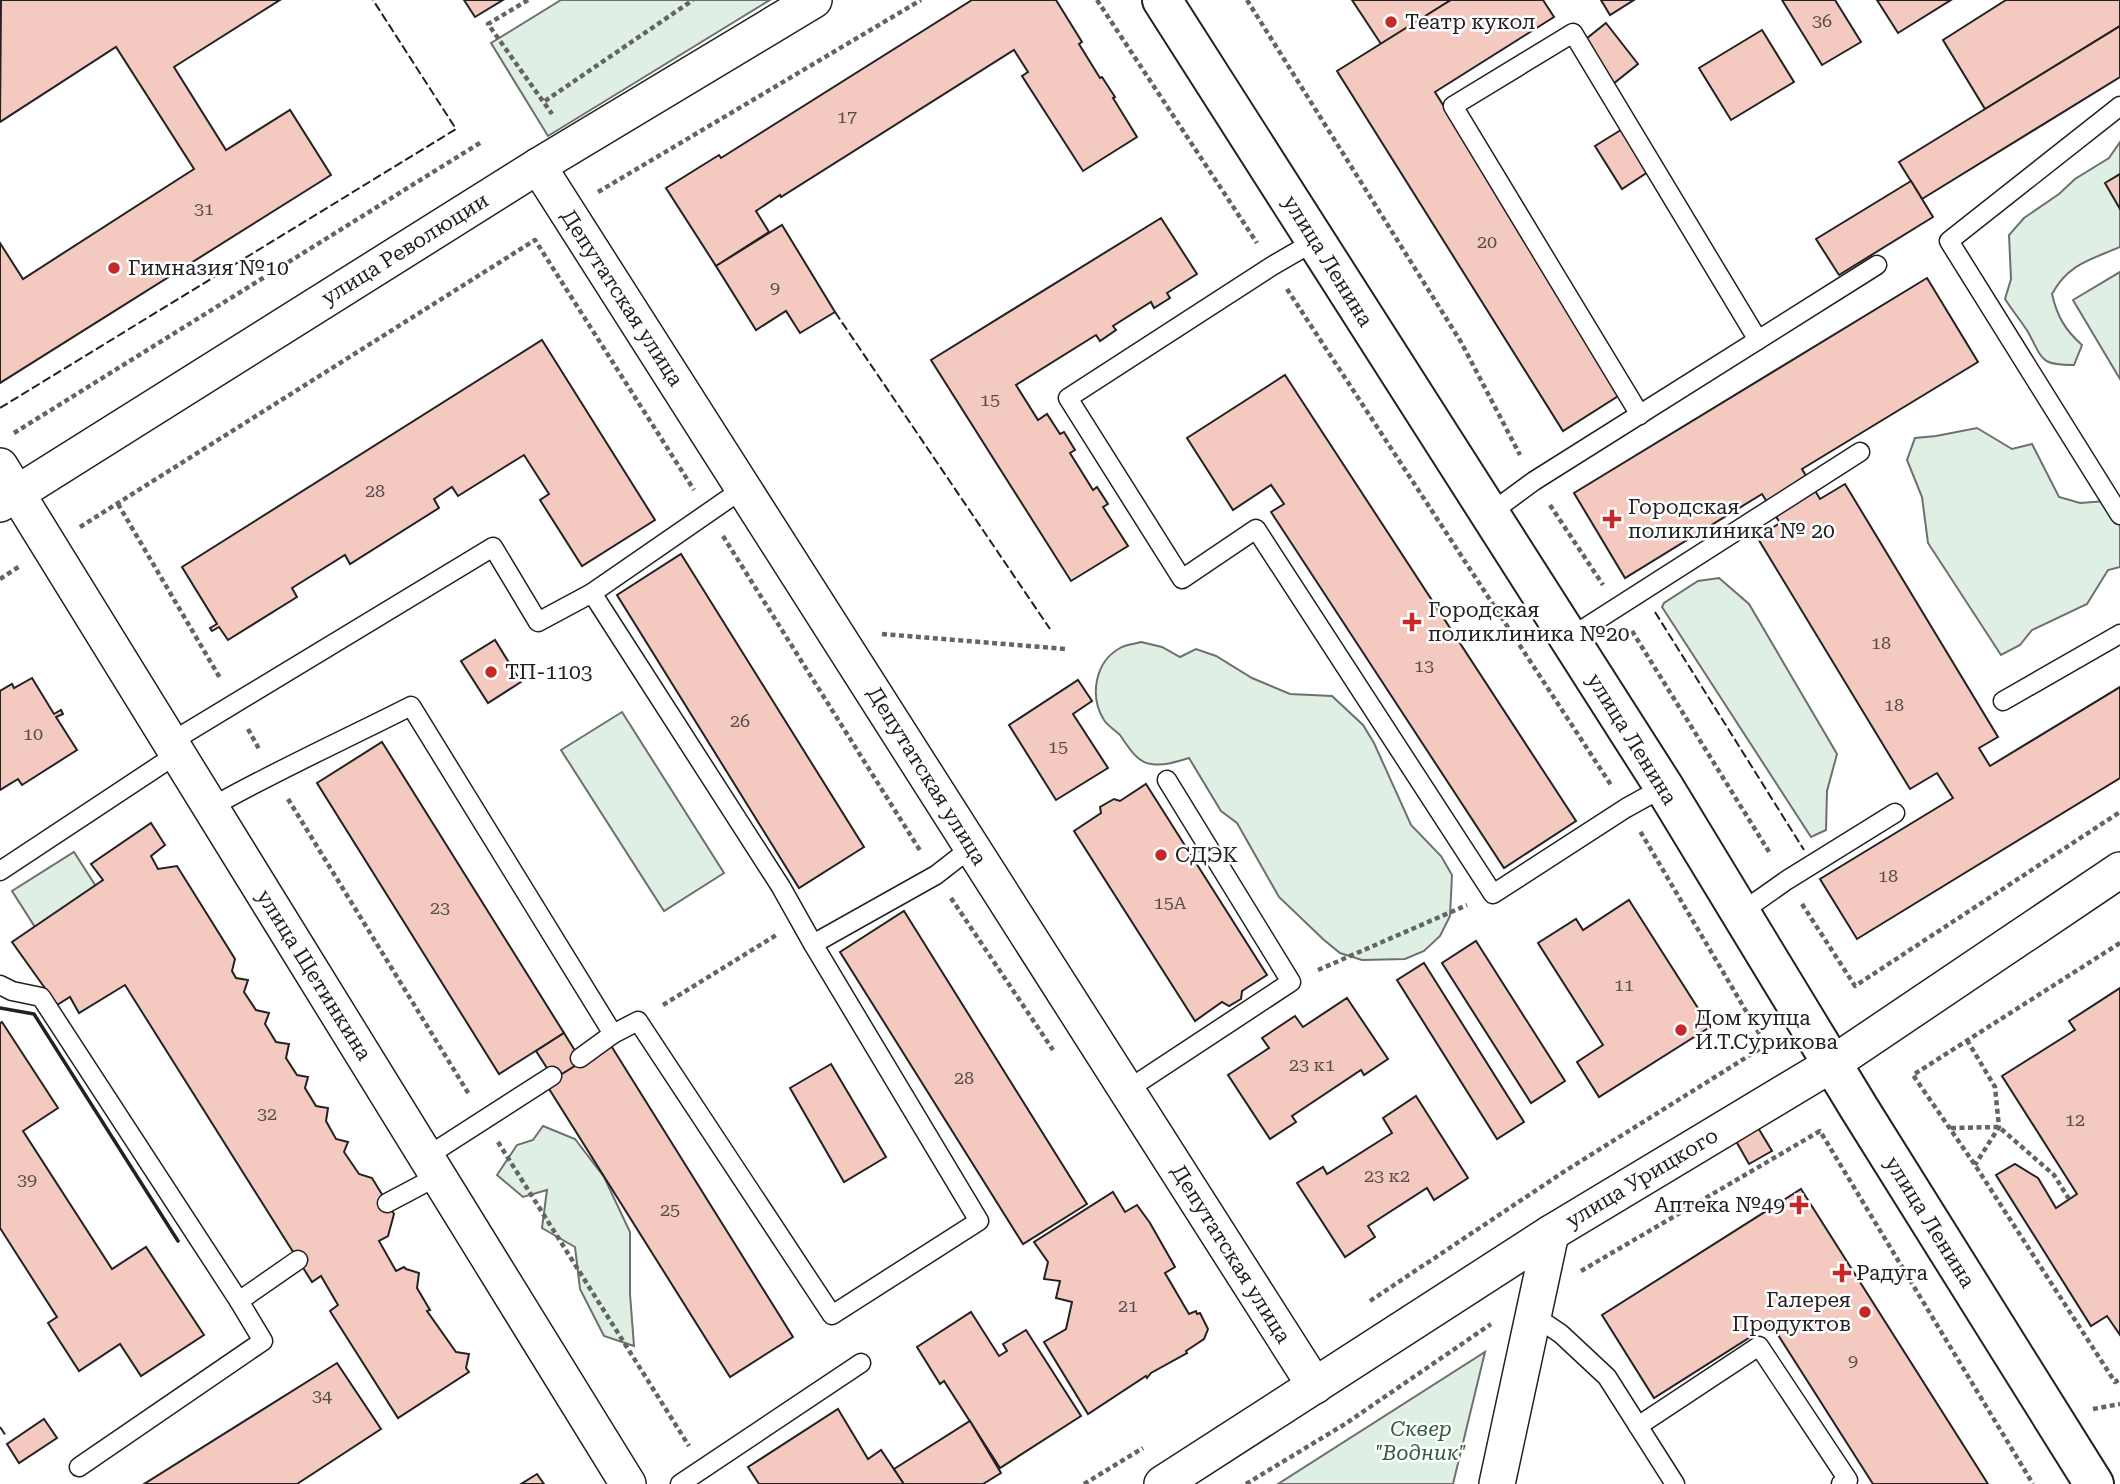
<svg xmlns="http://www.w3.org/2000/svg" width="2120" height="1484" font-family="'Roboto Serif',serif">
<rect width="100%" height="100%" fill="#fff"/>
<!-- green -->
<g fill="#e0efe3" stroke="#6f6f6f" stroke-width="2">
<polygon points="561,0 770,0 548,136 491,43"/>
<path d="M2120 142V247C2090 260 2068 264 2052 294 2057 316 2065 330 2082 345L2074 365C2039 365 2043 359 2028 332 2021 321 2012 310 2005 299L2011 279 2009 235 2024 218 2059 194 2075 179 2109 158Z"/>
<polygon points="2120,272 2120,379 2073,300"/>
<polygon points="1977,428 2012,449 2032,444 2059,497 2080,503 2120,500 2120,567 2108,570 2087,604 2032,630 2020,645 2001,655 1928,543 1922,497 1907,460 1915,438 1936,436"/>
<polygon points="1719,578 1749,604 1837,754 1827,791 1826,830 1811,837 1662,607 1664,603 1698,581"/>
<path d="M1141 642 1162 647 1180 657 1196 649 1216 656 1252 678 1290 694 1332 696 1363 725 1374 743 1411 825 1441 856 1452 875 1450 916 1440 936 1424 951 1405 959 1362 960 1340 953 1324 940 1279 897 1237 823 1221 811 1189 758C1176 762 1164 766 1151 764 1136 762 1128 746 1120 735 1115 730 1108 726 1104 720 1089 696 1095 662 1120 648 1126 644 1135 644 1141 642Z"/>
<polygon points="622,712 724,873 664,911 561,750"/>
<polygon points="74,852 97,888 35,927 12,891"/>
<polygon points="543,1126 575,1139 604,1177 630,1232 630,1294 634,1346 604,1336 580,1289 575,1247 542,1228 547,1190 523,1197 497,1175 517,1145 533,1140"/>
<polygon points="1485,1352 1453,1484 1278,1484"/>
</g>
<!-- building -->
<g fill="#f3c9c0" stroke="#222" stroke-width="2">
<polygon points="1,0 280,0 174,67 226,150 290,110 331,175 0,383 0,243 23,279 194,169 116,47 0,122"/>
<polygon points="464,0 503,0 475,17"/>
<polygon points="972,0 1056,0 1082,42 1079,44 1100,78 1102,77 1115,97 1113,98 1137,137 1083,171 1022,76 1028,72 1014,50 781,197 780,195 756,211 769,232 716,266 666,188 719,155 721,158"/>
<polygon points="1352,0 1451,0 1381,44"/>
<polygon points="1451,0 1543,0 1554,17 1435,92 1623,393 1563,431 1337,71"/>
<polygon points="1601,0 1634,0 1610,15"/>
<polygon points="1782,0 1835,0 1861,42 1822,65"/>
<polygon points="1877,0 1951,0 1898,33"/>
<polygon points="2006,0 2120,0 2120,26 1985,109 1943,40"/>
<polygon points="1606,23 1638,64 1613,84 1581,43"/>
<polygon points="2120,26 2120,77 1922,199 1899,162"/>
<polygon points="1762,30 1794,82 1731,120 1699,68"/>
<polygon points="1624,128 1651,170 1622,189 1595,146"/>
<polygon points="2120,174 2120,209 2105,183"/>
<polygon points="1911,181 1933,217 1839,275 1816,239"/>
<polygon points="1161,218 1197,274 1167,293 1170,298 1154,308 1151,302 1113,326 1116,330 1100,341 1096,335 1016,385 1038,420 1047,414 1060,434 1064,432 1075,450 1070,453 1093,490 1097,487 1108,504 1103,507 1128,546 1071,581 931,360"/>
<polygon points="782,225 835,312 800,333 786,311 756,330 716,266"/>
<polygon points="1927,278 1978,362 1802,469 1820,499 1845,484 1998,737 1979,748 1990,766 2120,687 2120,778 1857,939 1820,879 1953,798 1937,773 1910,789 1757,537 1780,523 1762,494 1625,578 1574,493"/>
<polygon points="542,340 655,520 582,566 540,500 549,494 524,455 458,496 452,487 434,499 439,508 350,564 345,555 292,588 297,597 228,640 219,627 212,631 210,628 217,624 182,567"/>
<polygon points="1285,375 1576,821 1504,868 1271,512 1284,504 1271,485 1233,510 1187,438"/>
<polygon points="681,554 864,847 799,888 617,595"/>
<polygon points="495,640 521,682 488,703 461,661"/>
<polygon points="32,678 54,714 61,710 63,714 56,717 77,750 22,785 18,779 0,790 0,691 12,684 14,688"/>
<polygon points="1078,680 1092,701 1073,714 1108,768 1056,800 1009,725"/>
<polygon points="382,742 564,1033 499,1074 317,783"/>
<polygon points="1146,784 1267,975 1242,991 1241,999 1229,1006 1222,1002 1195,1021 1074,831 1101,813 1100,807 1114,799 1120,801"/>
<polygon points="151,823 165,845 151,856 158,869 177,866 235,959 232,971 236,978 248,980 244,992 256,1010 269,1013 265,1024 276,1042 289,1044 286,1058 297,1075 308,1077 305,1088 316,1106 328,1108 326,1121 336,1139 348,1142 344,1152 359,1174 372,1178 394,1214 388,1236 379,1241 396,1271 404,1267 406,1269 419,1273 417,1288 430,1310 427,1311 456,1352 469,1354 466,1368 469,1372 398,1418 330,1311 338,1305 321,1276 312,1282 125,985 79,1013 70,997 57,1005 12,942 103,880 91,864"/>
<polygon points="1629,900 1710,1027 1599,1097 1577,1062 1603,1045 1538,943 1576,919 1583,930"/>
<polygon points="904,911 1087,1204 1023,1244 840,952"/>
<polygon points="1476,941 1565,1081 1531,1103 1442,963"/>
<polygon points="1424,963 1524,1122 1497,1139 1397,980"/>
<polygon points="2120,988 2120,1335 2107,1316 2091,1326 1996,1175 2015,1164 2038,1178 2056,1208 2077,1194 2002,1076 2075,1030 2069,1021"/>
<polygon points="1347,998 1388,1059 1364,1075 1361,1070 1292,1116 1296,1122 1270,1139 1228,1075 1269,1048 1262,1038 1295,1016 1303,1027"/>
<polygon points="2,1022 58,1108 23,1131 112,1269 146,1247 204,1335 141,1376 120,1344 79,1371 48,1323 57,1317 0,1228 0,1023"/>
<polygon points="564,1033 582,1062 554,1079 536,1051"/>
<polygon points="610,1044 793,1337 730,1377 546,1084"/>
<polygon points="831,1064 886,1157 844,1182 790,1088"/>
<polygon points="1416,1096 1468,1178 1434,1200 1427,1188 1368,1226 1375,1237 1345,1257 1297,1183 1323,1167 1327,1174 1392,1133 1383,1118"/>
<polygon points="1754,1121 1772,1151 1749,1164 1732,1134"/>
<polygon points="1801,1189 1988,1484 1873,1484 1771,1324 1654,1398 1602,1315"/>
<polygon points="1113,1192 1125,1212 1137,1205 1150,1223 1175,1267 1165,1273 1189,1314 1196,1311 1197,1314 1200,1313 1208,1329 1204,1339 1186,1351 1187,1353 1151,1373 1147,1378 1146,1376 1088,1414 1044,1342 1066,1329 1072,1302 1056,1298 1060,1281 1044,1279 1048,1262 1034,1242"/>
<polygon points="971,1312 999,1356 1007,1351 1003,1344 1026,1330 1081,1416 1000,1468 944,1381 940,1384 917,1347"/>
<polygon points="337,1363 381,1429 297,1484 144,1484"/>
<polygon points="838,1409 868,1459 881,1450 904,1484 759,1484 748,1467"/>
<polygon points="44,1419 57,1438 19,1463 7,1444"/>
<polygon points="970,1421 1001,1473 983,1484 904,1484 894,1469"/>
<polygon points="537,1474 544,1484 521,1484"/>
</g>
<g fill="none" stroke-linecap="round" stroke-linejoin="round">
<defs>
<g id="service">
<polyline points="2120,106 1949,241 2120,515"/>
<polyline points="1315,241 1272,266 1068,398 1182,579 1256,529 1493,894 1626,808 1664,787"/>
<polyline points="1640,415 1453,106 1573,33 1758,340"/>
<polyline points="744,488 592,593 781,887 813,944"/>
<polyline points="1489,514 1534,481 1877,265"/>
<polyline points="1569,638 1860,452"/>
<polyline points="2003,701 2120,634"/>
<polyline points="171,742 493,547 538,622 592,593"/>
<path d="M210 808C275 771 344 740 411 706L613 1034"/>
<polyline points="0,871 177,754"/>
<polyline points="1740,913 1787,880 1895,813"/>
<polyline points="0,985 12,991 41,997 239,1301 298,1260"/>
<polyline points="580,1058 613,1034 638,1021 832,1315 979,1221 813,944 936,875 972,847"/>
<polyline points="1127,1090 1291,982 1167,780"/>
<polyline points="426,1157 552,1076"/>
<polyline points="387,1203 438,1176"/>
<polyline points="1533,1315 1561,1334 1607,1377 1675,1484"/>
<polyline points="1638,1426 1759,1346 1848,1480 1841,1484"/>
<polyline points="79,1467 263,1341 239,1301"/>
<polyline points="680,1484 861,1363"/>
</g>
<g id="minor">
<polyline points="538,166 1315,1386"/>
<polyline points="0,466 628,1484"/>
<polyline points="0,504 538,166 814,0"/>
<polyline points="1162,1484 1551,1233 1832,1064 2120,870"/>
<polyline points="1497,1484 1551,1233"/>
</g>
<polyline id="tertiary" points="1162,0 1664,787 1859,1108 2094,1484"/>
</defs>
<!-- service casing -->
<use href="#service" stroke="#222" stroke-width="21"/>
<!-- minor casing -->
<use href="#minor" stroke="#222" stroke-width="38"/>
<!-- tertiary casing -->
<use href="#tertiary" stroke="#222" stroke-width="42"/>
<!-- path -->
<g stroke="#646464" stroke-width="4.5" stroke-dasharray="5 3.5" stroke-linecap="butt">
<polyline points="528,0 488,24 552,114"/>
<polyline points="1097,0 1257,243"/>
<polyline points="1247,0 1461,342 1520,455"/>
<polyline points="545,101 693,0"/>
<polyline points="598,192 921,0"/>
<polyline points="1287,289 1611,785"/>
<polyline points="14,433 483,141"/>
<polyline points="118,504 220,678"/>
<polyline points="1550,505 1603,585"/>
<polyline points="80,527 535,240 694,490"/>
<polyline points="723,536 921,852"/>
<polyline points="0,579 20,566"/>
<polyline points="1632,631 1771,855"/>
<polyline points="882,634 1066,649"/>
<polyline points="248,729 259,749"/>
<polyline points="288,799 470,1096"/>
<polyline points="951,898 1053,1050"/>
<polyline points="1802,904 1855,986 2120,812"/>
<polyline points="2120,943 1913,1075 1975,1165 2115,1382 2120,1379"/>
<polyline points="1318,970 1467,905"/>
<polyline points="663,1005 778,934"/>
<polyline points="1967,1040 1995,1087 1999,1127 1975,1165"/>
<polyline points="1951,1128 1999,1127 2054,1175 2069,1199"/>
<polyline points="498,1142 689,1446"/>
<polyline points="1581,1271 1820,1131 2033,1484"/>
<polyline points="1370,1301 1565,1171 1766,1045 1640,831"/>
<polyline points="2093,1409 2120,1404"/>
<polyline points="1084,1484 1143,1448"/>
<polyline points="1246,1484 1345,1424 1491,1324"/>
</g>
<!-- service -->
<use href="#service" stroke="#fff" stroke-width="18"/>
<!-- minor -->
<use href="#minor" stroke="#fff" stroke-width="35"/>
<!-- tertiary -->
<use href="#tertiary" stroke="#fff" stroke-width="38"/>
<!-- fence -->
<g stroke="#222" stroke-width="2" stroke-dasharray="9 3.5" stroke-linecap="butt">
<polyline points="835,312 1050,629"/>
<polyline points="0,408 456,129 373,0"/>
<polyline points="1655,612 1804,850"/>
<polyline points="0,1427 6,1436"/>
</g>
<!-- wall -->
<polyline stroke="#222" stroke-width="3.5" points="0,1008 34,1014 178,1241"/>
</g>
<!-- markers -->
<g fill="#c62828" stroke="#fff" stroke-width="2.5">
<circle cx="1391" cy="22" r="7"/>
<circle cx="114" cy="268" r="7"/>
<path d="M1608.5 508.5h7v7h7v7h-7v7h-7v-7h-7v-7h7z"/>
<path d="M1408.5 611.5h7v7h7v7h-7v7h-7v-7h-7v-7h7z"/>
<circle cx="491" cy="672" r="7"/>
<circle cx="1161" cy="855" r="7"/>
<circle cx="1681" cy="1030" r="7"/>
<path d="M1795.5 1194.5h7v7h7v7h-7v7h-7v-7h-7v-7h7z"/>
<path d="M1838.5 1262.5h7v7h7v7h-7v7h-7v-7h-7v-7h7z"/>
<circle cx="1865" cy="1312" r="7"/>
</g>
<g text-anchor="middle" stroke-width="5" stroke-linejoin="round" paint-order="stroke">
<!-- number labels -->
<g font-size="18" fill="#564c4a">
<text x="1822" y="27">36</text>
<text x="847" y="123">17</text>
<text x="204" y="215">31</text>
<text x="1487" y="248">20</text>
<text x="775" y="294">9</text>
<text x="990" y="406">15</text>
<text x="375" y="497">28</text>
<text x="1881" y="649">18</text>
<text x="1424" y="672">13</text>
<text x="1894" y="711">18</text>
<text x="740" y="727">26</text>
<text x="33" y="740">10</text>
<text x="1058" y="753">15</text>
<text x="1888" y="882">18</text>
<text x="1170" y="909">15А</text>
<text x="440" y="914">23</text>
<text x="1624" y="991">11</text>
<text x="1312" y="1071">23 к1</text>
<text x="964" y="1084">28</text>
<text x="267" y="1120">32</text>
<text x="2075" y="1126">12</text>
<text x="1387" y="1182">23 к2</text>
<text x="27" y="1186">39</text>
<text x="670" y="1216">25</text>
<text x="1128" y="1312">21</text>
<text x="1853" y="1367">9</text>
<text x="322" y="1402">34</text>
</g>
<!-- poi labels -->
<g font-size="21" fill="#222" stroke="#fff" text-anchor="start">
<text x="1405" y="29">Театр кукол</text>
<text x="128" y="275">Гимназия №10</text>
<text x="1628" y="514">Городская<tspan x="1628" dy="24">поликлиника № 20</tspan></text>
<text x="1428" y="617">Городская<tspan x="1428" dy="24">поликлиника №20</tspan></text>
<text x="505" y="679">ТП-1103</text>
<text x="1175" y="862">СДЭК</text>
<text x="1695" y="1025">Дом купца<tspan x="1695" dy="24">И.Т.Сурикова</tspan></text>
<text x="1785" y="1212" text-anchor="end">Аптека №49</text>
<text x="1856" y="1280">Радуга</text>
<text x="1851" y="1307" text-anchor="end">Галерея<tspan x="1851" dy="24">Продуктов</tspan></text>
</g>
<!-- street labels -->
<g font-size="21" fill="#222" stroke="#fff">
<text transform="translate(405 249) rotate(-32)" y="7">улица Революции</text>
<text transform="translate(1328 261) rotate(58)" y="7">улица Ленина</text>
<text transform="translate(622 298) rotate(57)" y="7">Депутатская улица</text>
<text transform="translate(1632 739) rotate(58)" y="7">улица Ленина</text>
<text transform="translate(927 776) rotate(58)" y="7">Депутатская улица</text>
<text transform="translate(314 975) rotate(58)" y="7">улица Щетинкина</text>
<text transform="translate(1642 1178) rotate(-31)" y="7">улица Урицкого</text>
<text transform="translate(1930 1222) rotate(58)" y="7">улица Ленина</text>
<text transform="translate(1231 1254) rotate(58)" y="7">Депутатская улица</text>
</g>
<!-- park labels -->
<g font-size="21" font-style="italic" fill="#2f5e38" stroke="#fff">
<text x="1421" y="1436">Сквер<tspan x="1421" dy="24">"Водник"</tspan></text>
</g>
</g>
</svg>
